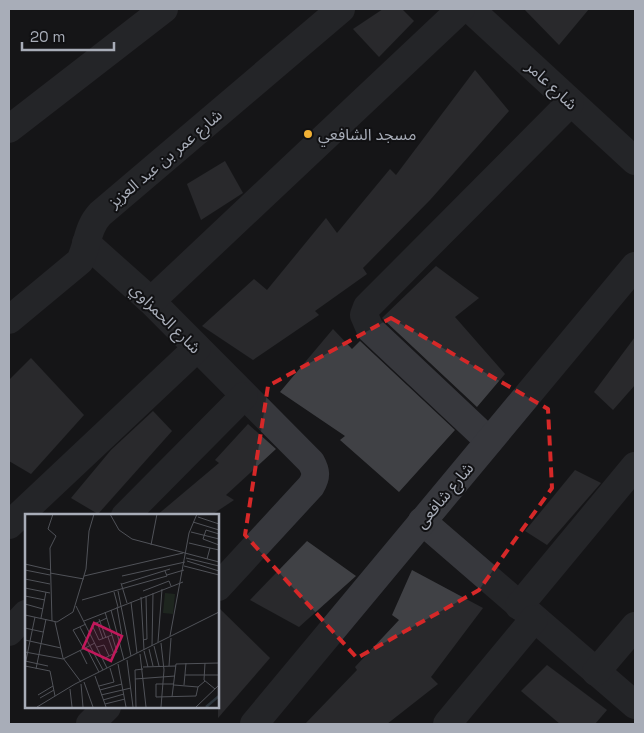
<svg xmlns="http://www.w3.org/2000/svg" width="644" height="733" font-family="'Space Grotesk','Noto Sans Arabic',sans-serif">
<rect width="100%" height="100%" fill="#161618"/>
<!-- building -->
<g fill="#404145">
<polygon points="383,9 402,9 414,21 379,57 353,29"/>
<polygon points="524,9 589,9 559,45"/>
<polygon points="475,70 509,111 430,200 363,268 367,274 315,311 319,315 253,360 202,326 254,279 267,290 326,218 337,233 390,169 396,175"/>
<polygon points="225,161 243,193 201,220 187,184"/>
<polygon points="436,266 479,298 455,317 505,374 477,407 382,318"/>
<polygon points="333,329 352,349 360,341 455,430 399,492 340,440 345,436 280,392"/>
<polygon points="635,337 635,385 613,410 594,392"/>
<polygon points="31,358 84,415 31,474 9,461 9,380"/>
<polygon points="153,411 172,431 98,514 71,498 111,450"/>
<polygon points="248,424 276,449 226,495 234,500 210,516 156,516 219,463 215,460"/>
<polygon points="575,470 601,483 547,545 525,531"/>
<polygon points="307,541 356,576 299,627 250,600"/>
<polygon points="412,570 483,608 431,677 438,684 387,724 305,724 357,670 355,667 399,620 392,615"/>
<polygon points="218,607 270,658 218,718"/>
<polygon points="547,665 607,710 595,724 560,724 521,691"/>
</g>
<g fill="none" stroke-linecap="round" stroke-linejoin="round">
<!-- minor -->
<g stroke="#37383d" stroke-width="28">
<polyline points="470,9 635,161"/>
<polyline points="9,129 164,9"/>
<path d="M86 243 151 301 311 462C316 471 317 476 311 486L218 587"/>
<polyline points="151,301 461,9"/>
<path d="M9 320 80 261C88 245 87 228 100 214L341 9"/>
<polyline points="489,441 370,329 364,315 367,307 570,103"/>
<polyline points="125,516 244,396"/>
<polyline points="422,521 635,705"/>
<polyline points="9,525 197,348"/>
<polyline points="519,606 635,466"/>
<polyline points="9,632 26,614"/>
<polyline points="596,672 635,626"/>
<polyline points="90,724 107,707"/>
<polyline points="254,724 635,266"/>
<polyline points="447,724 534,619"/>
</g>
</g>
<!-- marked area -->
<path d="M0 0H644V733H0ZM391 318 548 409 552 488 479 590 357 658 245 535 268 386Z" fill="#161618" fill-opacity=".55" fill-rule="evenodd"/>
<path fill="none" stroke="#d62828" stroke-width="4" stroke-dasharray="10 6" stroke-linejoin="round" d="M391 318 548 409 552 488 479 590 357 658 245 535 268 386Z"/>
<!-- markers -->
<circle fill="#f2b134" stroke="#111113" stroke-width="2" cx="308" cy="134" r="5"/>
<g text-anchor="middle" stroke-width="4" stroke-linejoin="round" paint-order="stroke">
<!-- street labels -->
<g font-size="16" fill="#a8adb8" stroke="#111113">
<text transform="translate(552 85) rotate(43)" y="6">شارع عامر</text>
<text transform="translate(165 158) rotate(-40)" y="6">شارع عمر بن عبد العزيز</text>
<text transform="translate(166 318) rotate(45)" y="6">شارع الحمزاوي</text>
<text transform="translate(444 495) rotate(-50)" y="6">شارع شافعى</text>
</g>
<!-- poi labels -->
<g font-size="16" fill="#a8adb8" stroke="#111113" text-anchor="start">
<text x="318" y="140">مسجد الشافعي</text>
</g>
</g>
<!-- overview -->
<g transform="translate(25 514)">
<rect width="194" height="194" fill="#161618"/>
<path d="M140 79 150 80 148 100 138 99Z" fill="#1e261f"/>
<path fill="none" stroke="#2c353c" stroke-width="2.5" d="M181 193 194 182"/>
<path fill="none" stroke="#505258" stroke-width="1" d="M85 0 94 16 107 25 194 48M173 3 194 10M168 8 194 16M166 18 194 25M194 20 181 16 178 25 194 31M164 29 185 34M126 31 132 0M161 44 194 52M182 45 185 34 194 36M162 47 194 57M0 50 26 56M159 52 194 61M0 56 25 61M25 59 59 65M142 61 159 56M59 62 158 39M97 62 160 48M0 65 25 70M96 69 102 89M97 70 145 55M0 74 25 79M93 77 106 142M118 77 144 67 146 72M89 78 93 93M0 82 20 86M116 83 119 136M57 86 142 62 140 57M106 88 112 139M0 90 18 95M51 92 82 154M92 93 97 122M86 96 99 146M0 101 32 108 48 98 61 55 64 17 69 0M16 104 21 78M82 104 67 111 74 126 87 121M74 105 81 124M27 107 25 34 31 22 23 15 28 0M59 107 158 68M30 108 38 144 56 168M72 108 78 125M55 113 65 132M0 114 18 118M145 122 164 19 172 0M83 123 89 140M0 126 36 134M118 126 122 125 121 82M133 128 137 75M136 129 139 156 136 193M65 132 78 156M127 132 128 79M129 132 134 152M61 133 74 158M72 133 79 131 84 142M59 135 48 116 61 110M124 135 128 152M55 136 62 150M119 137 123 153M0 138 38 145 70 129M115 140 121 193M78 145 92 138 80 98M102 146 108 193M0 147 23 152M180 149 179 166 190 175M93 150 101 193M0 151 10 103M0 152 25 157 30 182M144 152 146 124M118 153 151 152M11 155 21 105M160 161H194M70 162 81 193M110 165 150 162M59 168 68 193M56 170 58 193M149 170H131V183L171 182 173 173 180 167M149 171 173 173M159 171 161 149M74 172 89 168 85 154M45 175 47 193M75 176 97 170M13 181 28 172M76 181 106 174M147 183 151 150 194 149M15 184 29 176M78 186 99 180M80 190 100 185M12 193 50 170 194 98M111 193 110 156 118 155M171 193 194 171"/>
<path fill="#c2185b" fill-opacity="0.15" stroke="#c2185b" stroke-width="2.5" d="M69 109 97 122 86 147 58 134Z"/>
<rect width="194" height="194" fill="none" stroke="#a8adb8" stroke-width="2.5"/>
</g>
<!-- border -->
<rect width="644" height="733" fill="none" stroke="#a8adb8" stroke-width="20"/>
<!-- scale -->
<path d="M22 42v8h92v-8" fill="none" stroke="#a8adb8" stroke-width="2.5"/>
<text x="30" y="42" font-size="15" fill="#a8adb8" stroke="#111113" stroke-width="4" paint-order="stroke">20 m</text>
</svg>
